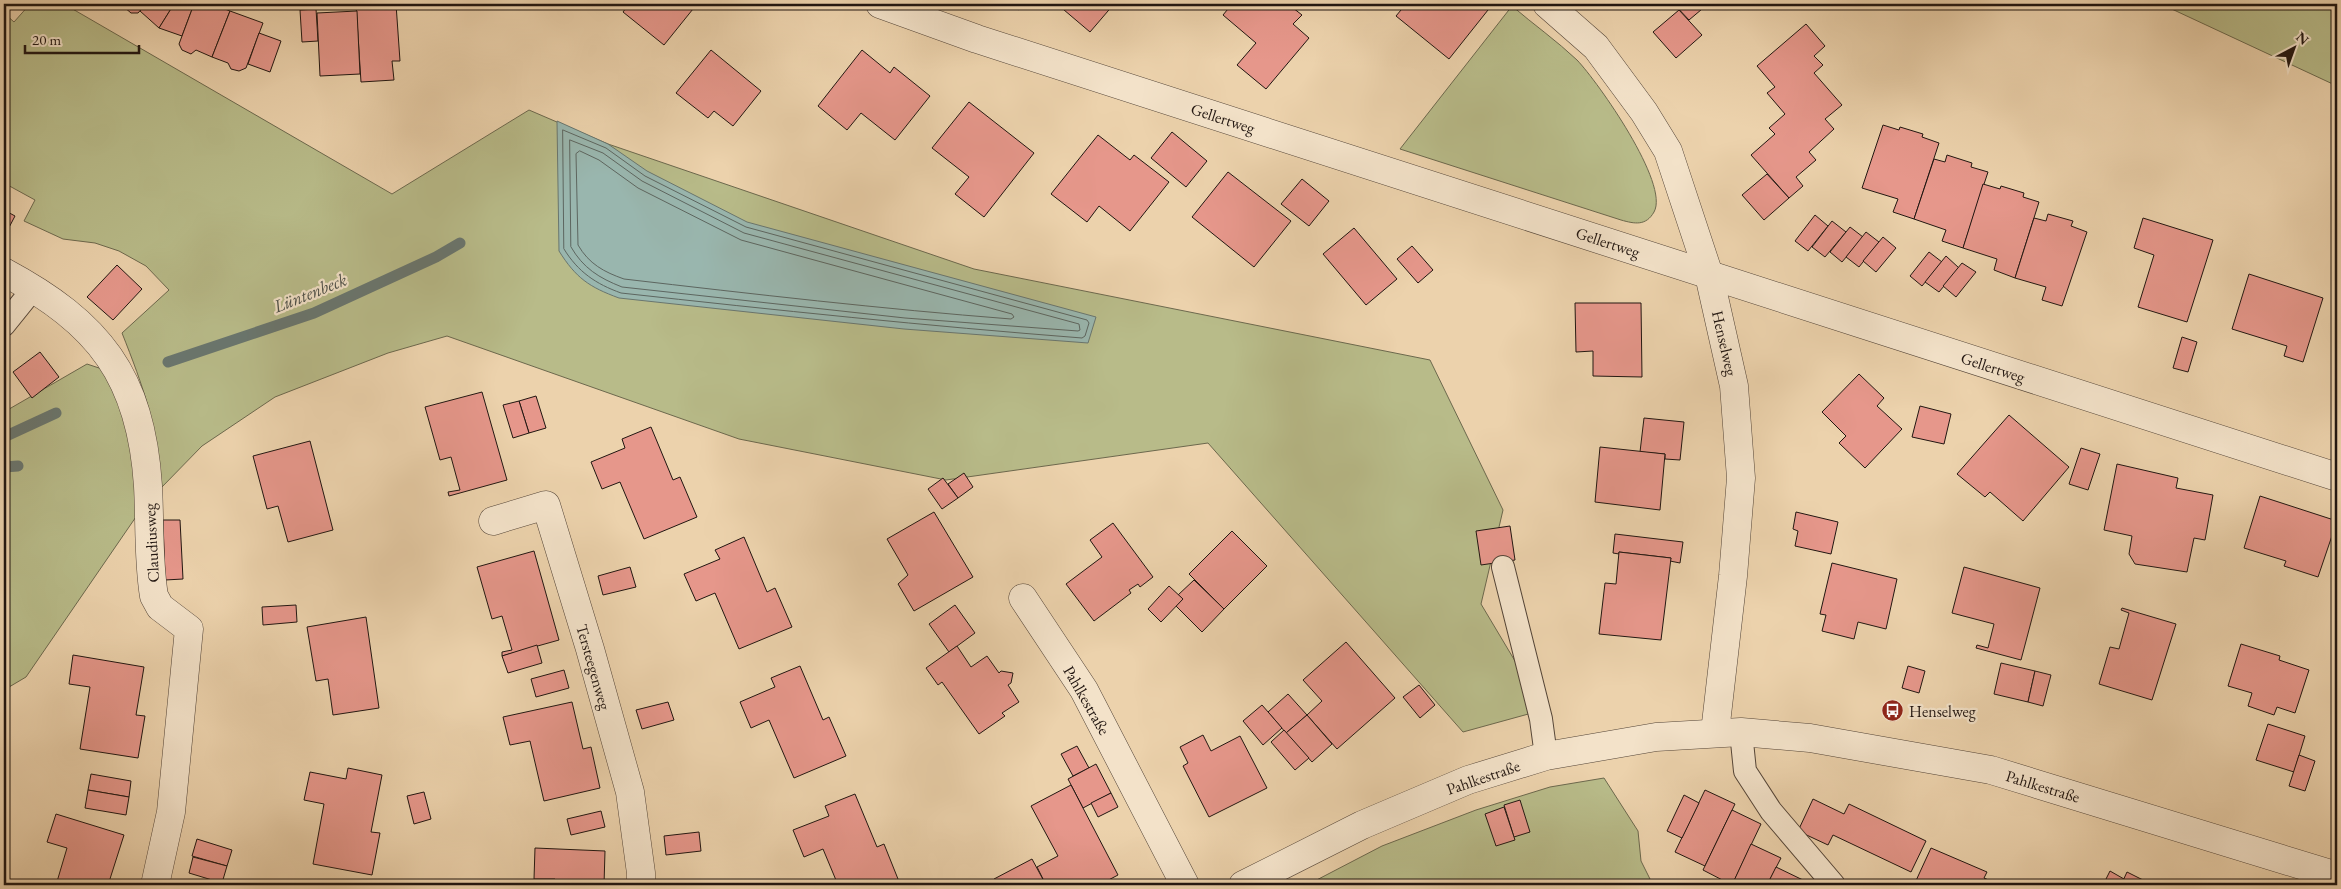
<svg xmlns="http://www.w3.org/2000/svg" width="2341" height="889" font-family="'EB Garamond',serif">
<rect width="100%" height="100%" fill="#ecd2ac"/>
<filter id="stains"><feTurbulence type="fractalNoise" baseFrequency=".004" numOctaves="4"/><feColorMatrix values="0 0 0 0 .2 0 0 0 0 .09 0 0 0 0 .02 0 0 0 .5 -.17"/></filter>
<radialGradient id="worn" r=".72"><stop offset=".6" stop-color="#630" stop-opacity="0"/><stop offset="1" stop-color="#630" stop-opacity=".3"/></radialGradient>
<!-- green -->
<g fill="#b8bb89" stroke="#6c684d">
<path d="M30 4H64L392 194 529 110 608 144 974 269 1430 360 1503 510 1481 604 1515 661 1532 713 1463 732 1208 443 946 480 739 439 447 336 388 353 275 397 202 446 161 488C159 430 143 386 122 333L169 290 146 266 119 251 95 243 63 239 24 221 35 200 4 183V13L14 22Z"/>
<polygon points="2161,4 2337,4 2337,86"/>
<path d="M1512 6C1533 24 1557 41 1577 60 1598 82 1670 184 1654 212 1646 226 1635 224 1621 220L1400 149Z"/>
<polygon points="87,364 108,371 136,442 140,511 26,677 4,690 4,412"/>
<polygon points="1604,778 1638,831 1641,861 1653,885 1307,885 1382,846 1476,810 1550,787"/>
</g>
<!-- water -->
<path fill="#99b6ae" stroke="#69766f" d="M557 121 608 144 647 171 747 222 1096 317 1088 343 904 329 619 298C589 287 576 278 559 251Z"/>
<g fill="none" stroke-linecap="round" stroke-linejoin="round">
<!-- shore -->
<g stroke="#5d6660" stroke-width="1">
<path d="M563 130 606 148 645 176 746 227 1087 320 1089 323 1085 336 1082 338C927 326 775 310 621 293 596 284 578 272 564 249Z"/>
<path d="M570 140 603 153 642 181 744 233 1079 324 1080 330 1078 331 905 318 622 287C599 278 583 268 571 247Z"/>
<path d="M580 151 599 160 638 188 741 240 1012 314 1014 317 1011 319C882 309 753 294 624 279 604 272 589 264 578 245L576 154Z"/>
</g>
<!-- stream -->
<g stroke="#69766f" stroke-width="11">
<polyline points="168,362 314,313 436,257 460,243"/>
<polyline points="4,437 56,413"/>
<polyline points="4,467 18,466"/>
</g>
</g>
<!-- building -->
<g fill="#e6978b" stroke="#211611">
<polygon points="124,4 146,4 138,13 131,13 124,7"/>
<polygon points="146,4 174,4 159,28 140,11"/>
<polygon points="174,4 194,4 182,36 159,28"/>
<polygon points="194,4 212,4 230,11 212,57 196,50 191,54 182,50 179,44"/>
<polygon points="396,4 400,61 392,61 394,80 361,82 356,5"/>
<polygon points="629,4 697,4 664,45 623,12"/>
<polygon points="1012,4 1024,4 1019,10"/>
<polygon points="1057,4 1114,4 1090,32"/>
<polygon points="1232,4 1288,4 1302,15 1293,24 1309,38 1266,89 1237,65 1256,43 1223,15"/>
<polygon points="1406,4 1480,4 1488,10 1449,59 1396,16"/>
<polygon points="1674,4 1708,4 1689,20"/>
<polygon points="316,9 318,41 302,42 300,10"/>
<polygon points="1679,10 1702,35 1676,58 1653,32"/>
<polygon points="230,11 263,23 246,68 239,71 231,69 228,63 212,57"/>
<polygon points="357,11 360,74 320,76 317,13"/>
<polygon points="1806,24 1825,46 1814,56 1823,65 1814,73 1842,105 1825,119 1834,129 1809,152 1816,160 1796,177 1803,186 1789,198 1751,155 1775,134 1769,128 1785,114 1767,93 1775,87 1757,66"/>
<polygon points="259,33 281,41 270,72 248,64"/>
<polygon points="711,50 761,91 733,126 714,111 708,118 676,93"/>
<polygon points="862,50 890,73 894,67 930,96 895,140 861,113 847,130 818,106"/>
<polygon points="969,102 1034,153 984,217 955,194 969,177 932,148"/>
<polygon points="1883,125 1899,130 1900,127 1923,134 1922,137 1939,143 1914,219 1893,212 1898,199 1862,188"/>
<polygon points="1172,132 1207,161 1186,187 1151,158"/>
<polygon points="1098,135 1130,160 1134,155 1169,182 1130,231 1099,206 1087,222 1051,194"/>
<polygon points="1947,155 1972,163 1971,167 1988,172 1963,248 1942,241 1946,230 1914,219 1934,159 1945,162"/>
<polygon points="1228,172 1291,221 1254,267 1192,217"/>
<polygon points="1767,174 1789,198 1764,220 1742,195"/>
<polygon points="1302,179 1329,201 1309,226 1281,204"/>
<polygon points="1983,184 2000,189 2001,186 2024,193 2023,197 2039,202 2015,278 1994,270 1997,259 1963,248"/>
<polygon points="4,210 15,216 4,237"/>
<polygon points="2048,214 2073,221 2071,226 2087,232 2062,306 2042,300 2046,287 2015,278 2034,218 2046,221"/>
<polygon points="1815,215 1828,226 1808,251 1795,241"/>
<polygon points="2143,218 2213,240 2187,322 2138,307 2154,255 2134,248"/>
<polygon points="1832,221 1846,232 1825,257 1812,247"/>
<polygon points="1850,227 1863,237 1842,262 1830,252"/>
<polygon points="1354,228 1397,279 1366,305 1323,254"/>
<polygon points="1866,232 1879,242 1859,267 1846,257"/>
<polygon points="1883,237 1896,248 1876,272 1863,261"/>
<polygon points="1412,246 1433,270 1418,283 1397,259"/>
<polygon points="1929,252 1942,262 1922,286 1910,276"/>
<polygon points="1946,256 1959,268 1939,292 1925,282"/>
<polygon points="1962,263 1976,272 1956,297 1943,286"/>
<polygon points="117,265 142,289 113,320 87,297"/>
<polygon points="2249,274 2323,298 2303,362 2284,356 2287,346 2232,329"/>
<polygon points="1575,303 1641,303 1642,377 1593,376 1593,351 1576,352"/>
<polygon points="2182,337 2197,342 2188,372 2173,368"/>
<polygon points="40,352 59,377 32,398 13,372"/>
<polygon points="1859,374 1884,398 1877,406 1902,429 1865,468 1839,443 1846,436 1822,412"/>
<polygon points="482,392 507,480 449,496 448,492 460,490 451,457 440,460 425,407"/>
<polygon points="536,396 546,428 529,433 519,401"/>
<polygon points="519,401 529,433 513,438 503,405"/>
<polygon points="1920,406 1951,414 1944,444 1912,437"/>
<polygon points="2009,415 2069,467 2023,521 1990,492 1985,497 1957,474"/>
<polygon points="1644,418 1684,422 1680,460 1665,459 1665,454 1640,452"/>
<polygon points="651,427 673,480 680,477 697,517 644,539 620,482 602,489 591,462 625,448 622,439"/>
<polygon points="310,441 333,530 288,542 278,506 267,509 253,456"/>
<polygon points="1600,447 1665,454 1660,510 1595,502"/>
<polygon points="2081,448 2100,454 2088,490 2069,484"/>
<polygon points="2117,464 2178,478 2176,488 2213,495 2205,540 2194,538 2187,572 2135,564 2129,554 2132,536 2104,530"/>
<polygon points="964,473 973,487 958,498 948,484"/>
<polygon points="943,478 958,498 942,509 928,489"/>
<polygon points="2260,496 2337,521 2318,577 2284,566 2286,561 2244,548"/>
<polygon points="934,512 973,577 914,611 898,584 908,575 887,539"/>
<polygon points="1796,512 1838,522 1831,554 1795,546 1798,531 1793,529"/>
<polygon points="163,520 180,520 183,579 165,580"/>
<polygon points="1113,523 1153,577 1140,587 1138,584 1129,590 1131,593 1094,621 1066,584 1102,557 1090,540"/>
<polygon points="1510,526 1515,560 1481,565 1476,531"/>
<polygon points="1232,531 1267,566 1224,609 1189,574"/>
<polygon points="1615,534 1683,542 1680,563 1670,561 1671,558 1619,552 1619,554 1613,553"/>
<polygon points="744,537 767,592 775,588 792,627 739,649 715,593 696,601 684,574 720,559 715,550"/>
<polygon points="534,551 559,640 502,656 502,652 512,650 502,616 492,619 477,567"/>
<polygon points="1619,552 1671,558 1661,640 1599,634 1605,583 1616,584"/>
<polygon points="1832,563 1897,579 1886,629 1858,622 1854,639 1822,631 1826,615 1820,614"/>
<polygon points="630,567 636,587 603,595 598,576"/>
<polygon points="1964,567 2040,588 2021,660 1976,648 1977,645 1988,648 1994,624 1952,613"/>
<polygon points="1194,580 1224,609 1202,632 1176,606 1183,599 1178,595"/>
<polygon points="1169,586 1183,599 1161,622 1148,609"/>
<polygon points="296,605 297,622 263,625 262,607"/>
<polygon points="955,605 975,633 949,652 929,624"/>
<polygon points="2122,608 2176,624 2152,700 2099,684 2110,647 2119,649 2129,613 2121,610"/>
<polygon points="366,617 379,708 333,715 328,679 316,681 307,627"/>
<polygon points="1346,642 1395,698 1337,749 1307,715 1322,701 1303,680"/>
<polygon points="2241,644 2280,656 2279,660 2309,670 2295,713 2277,707 2274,715 2248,706 2252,693 2228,686"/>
<polygon points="537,645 542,663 508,673 502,656"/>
<polygon points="957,646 971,667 987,656 999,673 1001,671 1013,673 1011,683 1008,685 1019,702 1002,713 1005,716 979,734 942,682 938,685 926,668"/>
<polygon points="73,655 144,667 136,715 145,716 138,758 80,749 90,687 69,684"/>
<polygon points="2001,663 2035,671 2028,702 1994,694"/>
<polygon points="800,666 823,720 829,717 846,756 794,778 769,720 751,728 740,702 775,687 771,678"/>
<polygon points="1908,666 1925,671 1919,693 1902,688"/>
<polygon points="564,670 569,688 536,697 531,679"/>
<polygon points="2035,671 2051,675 2043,706 2028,702"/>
<polygon points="1419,685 1435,705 1420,718 1403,697"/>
<polygon points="1288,694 1307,715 1286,733 1268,712"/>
<polygon points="572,702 583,749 591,747 600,788 544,801 530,741 510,745 503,717"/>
<polygon points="668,702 674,720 642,729 636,710"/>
<polygon points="1262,705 1282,728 1263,745 1243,721"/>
<polygon points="1307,715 1332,744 1312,762 1286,733"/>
<polygon points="2268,724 2305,736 2294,772 2256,760"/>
<polygon points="1284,730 1309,758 1295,770 1271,742"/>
<polygon points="1203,735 1211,751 1240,736 1267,788 1209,817 1183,766 1188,763 1180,747"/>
<polygon points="1077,746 1089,768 1073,776 1061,754"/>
<polygon points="2299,755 2315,761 2305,791 2289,786"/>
<polygon points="1096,764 1111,793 1083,808 1068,779"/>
<polygon points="348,768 382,775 371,832 380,833 372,875 313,864 324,804 304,800 310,772 346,779"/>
<polygon points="91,774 131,781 129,797 88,790"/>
<polygon points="1071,785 1118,875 1099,885 1046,885 1037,867 1058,856 1031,806"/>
<polygon points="88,790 129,797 126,815 85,808"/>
<polygon points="1705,790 1735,804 1705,866 1675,852"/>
<polygon points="424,792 431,819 414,824 407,796"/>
<polygon points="1111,793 1118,807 1098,817 1091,803"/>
<polygon points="855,794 877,847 884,844 900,884 838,885 823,849 804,857 793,830 829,816 825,806"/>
<polygon points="1684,795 1699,803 1682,838 1667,831"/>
<polygon points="1813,799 1844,814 1849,804 1926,841 1911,872 1833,835 1828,845 1798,831"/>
<polygon points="1520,800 1530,832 1514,837 1504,805"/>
<polygon points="1504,807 1515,840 1496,846 1485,814"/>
<polygon points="1732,810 1761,824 1732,885 1703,870"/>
<polygon points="601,811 605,827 571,835 567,819"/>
<polygon points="56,814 124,835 109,882 117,885 56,885 67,848 47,842"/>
<polygon points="699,832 701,851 666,855 664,836"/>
<polygon points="197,839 232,850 227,866 192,856"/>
<polygon points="1751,844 1781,858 1767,885 1732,885"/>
<polygon points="535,848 605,851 604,885 555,885 555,879 534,879"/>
<polygon points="1931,848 1987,872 1984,878 2000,885 1914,885"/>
<polygon points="193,857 227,866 222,883 189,873"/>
<polygon points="1032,859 1046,885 997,885 994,879"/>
<polygon points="1776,867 1805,881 1803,885 1767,885"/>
<polygon points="2110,871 2124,879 2121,885 2103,885"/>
<polygon points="2127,872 2153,885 2121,885"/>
</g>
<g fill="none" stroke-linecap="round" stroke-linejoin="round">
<defs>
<g id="service">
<polyline points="4,325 33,289"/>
<polyline points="1503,567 1541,719 1546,756"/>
<polyline points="1741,732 1745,771 1771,811 1834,885"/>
</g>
<g id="minor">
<polyline points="880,4 977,39 2337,477"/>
<polyline points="1547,4 1596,47 1644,112 1668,151 1709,275 1734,386 1741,478 1733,576 1715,732"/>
<path d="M4 272C99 323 141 376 148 486 150 522 148 560 154 596L160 607 189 629 171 812 155 885"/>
<polyline points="493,521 546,505 590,649 630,792 641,873 641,885"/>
<polyline points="1023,598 1084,690 1185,885"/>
</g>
<polyline id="tertiary" points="1243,885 1362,825 1468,780 1546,756 1656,737 1741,732 1810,738 1991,770 2337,876"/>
</defs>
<!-- service casing -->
<use href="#service" stroke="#544538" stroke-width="24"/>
<!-- minor casing -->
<use href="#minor" stroke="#544538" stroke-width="29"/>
<!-- tertiary casing -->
<use href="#tertiary" stroke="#544538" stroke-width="29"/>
<!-- service -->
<use href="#service" stroke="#f3e2c9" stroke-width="22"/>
<!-- minor -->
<use href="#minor" stroke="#f3e2c9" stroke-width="28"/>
<!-- tertiary -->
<use href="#tertiary" stroke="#f3e2c9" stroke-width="28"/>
</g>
<!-- icons -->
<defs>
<symbol id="bus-disc" viewBox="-11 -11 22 22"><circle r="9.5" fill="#8f2418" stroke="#f3e2c9"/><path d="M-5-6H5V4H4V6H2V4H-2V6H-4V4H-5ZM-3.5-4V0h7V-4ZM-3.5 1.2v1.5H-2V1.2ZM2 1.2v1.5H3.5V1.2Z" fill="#fff"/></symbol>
</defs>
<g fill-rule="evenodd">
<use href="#bus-disc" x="1880" y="698" width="25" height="25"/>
</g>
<g text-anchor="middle" stroke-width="4.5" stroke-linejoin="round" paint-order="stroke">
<!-- street labels -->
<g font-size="16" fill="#211611" stroke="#f3e2c9">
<text transform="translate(1223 118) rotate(18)" y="6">Gellertweg</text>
<text transform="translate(1608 242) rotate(18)" y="6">Gellertweg</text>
<text transform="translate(1725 343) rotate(77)" y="6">Henselweg</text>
<text transform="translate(1993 367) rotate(18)" y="6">Gellertweg</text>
<text transform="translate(151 543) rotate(-93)" y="6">Claudiusweg</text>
<text transform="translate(594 667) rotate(74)" y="6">Tersteegenweg</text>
<text transform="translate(1087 700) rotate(60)" y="6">Pahlkestraße</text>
<text transform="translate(1483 777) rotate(-19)" y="6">Pahlkestraße</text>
<text transform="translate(2043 786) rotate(17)" y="6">Pahlkestraße</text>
</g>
<!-- poi labels -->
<g font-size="16" fill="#211611" stroke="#f3e2c9" text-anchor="start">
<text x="1909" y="717">Henselweg</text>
</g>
<!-- water labels -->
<g font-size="18" font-style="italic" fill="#4b4e48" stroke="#f3e2c9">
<text transform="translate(310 293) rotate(-22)" y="6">Lüntenbeck</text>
</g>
</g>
<!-- margin -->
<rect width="2341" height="889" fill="none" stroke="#ecd2ac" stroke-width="20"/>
<rect x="5" y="5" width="2331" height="879" fill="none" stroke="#211611" stroke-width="2.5"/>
<rect x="10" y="10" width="2321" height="869" fill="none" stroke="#211611"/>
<!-- north arrow -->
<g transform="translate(2294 48) rotate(41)" stroke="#f3e2c9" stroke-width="4" paint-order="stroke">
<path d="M0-4L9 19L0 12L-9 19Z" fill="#211611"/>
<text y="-8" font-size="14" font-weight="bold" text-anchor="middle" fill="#211611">N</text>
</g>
<!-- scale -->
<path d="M25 45v8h114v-8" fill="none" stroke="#211611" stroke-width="2.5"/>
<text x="32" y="45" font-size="15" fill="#211611" stroke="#f3e2c9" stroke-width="4" paint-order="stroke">20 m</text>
<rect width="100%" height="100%" filter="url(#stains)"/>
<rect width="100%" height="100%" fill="url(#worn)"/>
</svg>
